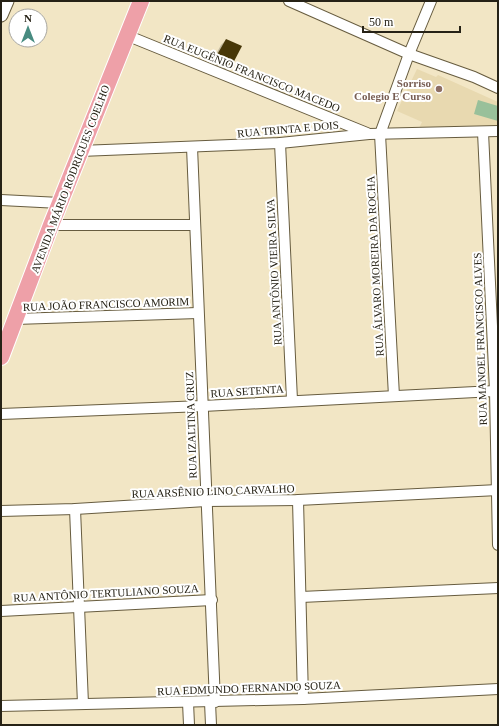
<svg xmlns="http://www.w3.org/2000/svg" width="499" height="726" font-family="Georgia,serif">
<rect width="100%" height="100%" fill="#f2e6c5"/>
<!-- built -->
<polygon fill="#e8d9b0" points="417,69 436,77 438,75 498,102 498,127 419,128 422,122 397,111"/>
<!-- green -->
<polygon fill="#99c09a" points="478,100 498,106 498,121 474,114"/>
<!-- shadow -->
<polygon fill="#0003" points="226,40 230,69 224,74 209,67 221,45"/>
<!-- building -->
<polygon fill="#473708" points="226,39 242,46 230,69 213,62"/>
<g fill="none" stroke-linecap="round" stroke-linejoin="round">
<defs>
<g id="minor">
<polyline points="289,1 409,54 474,77 498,88"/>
<polyline points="126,35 367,133"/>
<polyline points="483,132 495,391 498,545"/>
<polyline points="280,143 292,400"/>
<polyline points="192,147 215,702"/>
<polyline points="80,151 280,143 369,134 498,131"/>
<polyline points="1,200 60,203"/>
<polyline points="51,225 195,225"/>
<polyline points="15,319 198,313"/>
<polyline points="394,396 380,134 409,54 431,1"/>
<polyline points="1,414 203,406 495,391"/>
<polyline points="298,500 303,699"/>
<polyline points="75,509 83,704"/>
<polyline points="1,511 75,509 206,501 298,500 498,490"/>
<polyline points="301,597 498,588"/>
<polyline points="1,611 212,600"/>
<polyline points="188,702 189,725"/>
<polyline points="210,702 211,725"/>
<polyline points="1,706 303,699 498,689"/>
</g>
<polyline id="tertiary" points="1,15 7,1"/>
<polyline id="primary" points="1,357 51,225 141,1"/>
</defs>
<!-- minor casing -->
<use href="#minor" stroke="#675c3f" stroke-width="12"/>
<!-- tertiary casing -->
<use href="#tertiary" stroke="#675c3f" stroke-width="15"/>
<!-- primary casing -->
<use href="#primary" stroke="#fff" stroke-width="18"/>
<!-- minor -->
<use href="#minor" stroke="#fff" stroke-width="10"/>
<!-- tertiary -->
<use href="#tertiary" stroke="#fff" stroke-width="13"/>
<!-- primary -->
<use href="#primary" stroke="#eea0a8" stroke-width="16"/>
</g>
<!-- markers -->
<circle fill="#8d6e63" stroke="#fff" stroke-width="1.5" cx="439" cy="89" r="4"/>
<g text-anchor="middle" stroke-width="4" stroke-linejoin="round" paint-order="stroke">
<!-- street labels -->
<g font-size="11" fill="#262216" stroke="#fff">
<text transform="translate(252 73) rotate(22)" y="4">RUA EUGÊNIO FRANCISCO MACEDO</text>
<text transform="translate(288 129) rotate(-5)" y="4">RUA TRINTA E DOIS</text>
<text transform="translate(70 179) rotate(-69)" y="4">AVENIDA MÁRIO RODRIGUES COELHO</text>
<text transform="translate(375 266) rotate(-93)" y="4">RUA ÁLVARO MOREIRA DA ROCHA</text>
<text transform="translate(274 272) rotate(-93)" y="4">RUA ANTÔNIO VIEIRA SILVA</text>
<text transform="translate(106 304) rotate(-2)" y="4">RUA JOÃO FRANCISCO AMORIM</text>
<text transform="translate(480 339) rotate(-92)" y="4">RUA MANOEL FRANCISCO ALVES</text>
<text transform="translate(247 391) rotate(-4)" y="4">RUA SETENTA</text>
<text transform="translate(191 425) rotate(-92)" y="4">RUA IZALTINA CRUZ</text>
<text transform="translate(213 491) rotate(-2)" y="4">RUA ARSÊNIO LINO CARVALHO</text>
<text transform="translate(106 593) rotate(-3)" y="4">RUA ANTÔNIO TERTULIANO SOUZA</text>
<text transform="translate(249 688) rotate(-2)" y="4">RUA EDMUNDO FERNANDO SOUZA</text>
</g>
<!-- education labels -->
<g font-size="11" font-weight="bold" fill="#785e54" stroke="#fff" text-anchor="end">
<text x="431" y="87">Sorriso<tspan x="431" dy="13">Colegio E Curso</tspan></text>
</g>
</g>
<!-- border -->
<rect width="499" height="726" fill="none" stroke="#262216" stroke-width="4"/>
<!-- north arrow -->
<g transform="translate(28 28)"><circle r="19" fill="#ffffff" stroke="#a8a7a2"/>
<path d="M0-3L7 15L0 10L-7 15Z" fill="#478b80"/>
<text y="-6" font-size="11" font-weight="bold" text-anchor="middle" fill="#262216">N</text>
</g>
<!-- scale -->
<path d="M363 26v6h97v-6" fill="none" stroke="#262216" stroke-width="2"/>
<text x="369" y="26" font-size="12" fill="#262216" stroke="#ffffff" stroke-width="3" paint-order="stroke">50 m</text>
</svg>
